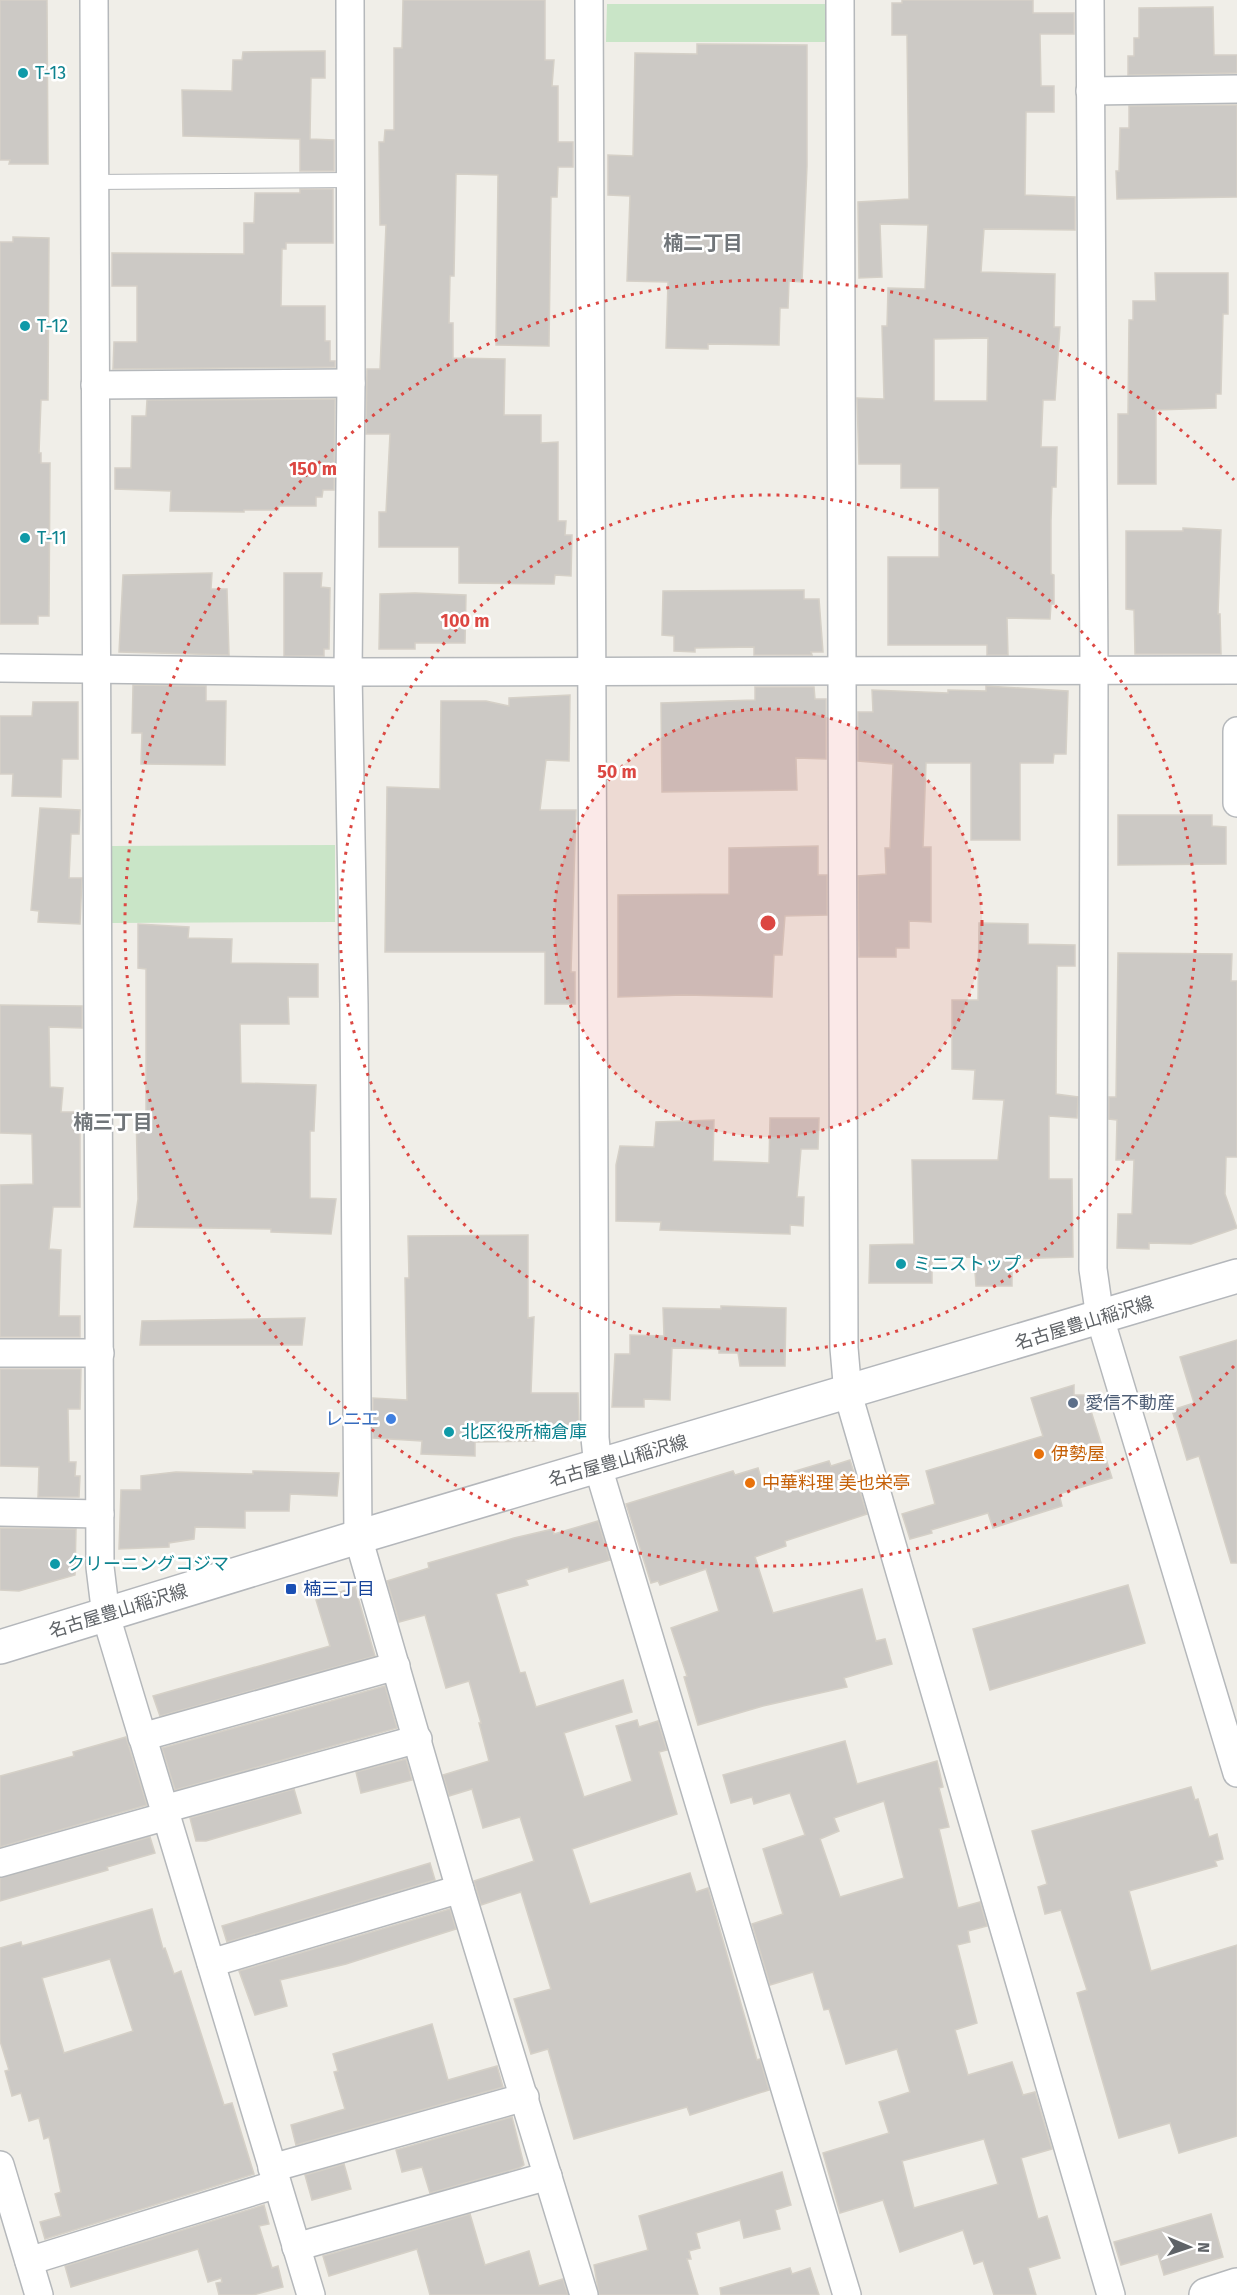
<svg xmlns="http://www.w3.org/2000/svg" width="1237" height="2295" font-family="'Fira Sans','Noto Sans JP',sans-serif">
<rect width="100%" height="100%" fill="#f0eee8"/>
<!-- green -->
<g fill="#c9e5c7">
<polygon points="607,4 830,4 830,42 606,42"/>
<polygon points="335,845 335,922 112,923 112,846"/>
</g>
<!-- building -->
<g fill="#ccc9c5" stroke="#d5d0c7" stroke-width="1.5" fill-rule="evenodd">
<polygon points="0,0 47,0 48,164 9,164 10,160 0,160"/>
<polygon points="403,0 545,0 545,60 554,60 552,86 558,86 558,142 573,142 573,167 558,167 557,197 551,197 549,346 496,345 498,175 456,174 454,276 450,276 449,323 453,323 453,358 505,359 504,415 541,415 541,443 558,442 558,521 566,521 565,535 572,535 571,576 555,575 554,584 459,583 459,547 379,547 379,512 386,512 390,434 366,434 367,369 380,369 386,225 380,225 379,142 384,142 385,130 394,130 394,48 402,48"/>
<path d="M902 0H1033V13H1074V34H1040L1041 86H1054V112H1026L1025 195 1075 197V230L984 229 981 272 1055 274 1054 327H1060L1055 400H1043L1041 447H1057L1056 487H1052L1051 521V574L1054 575V604H1051L1050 619 1007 618 1008 655H987V645H888V557H939V488H901V464H859L857 398 884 399 882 326H887L888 288 925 289 928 225 880 224 882 277 859 278 858 202 909 199 907 35H892V3H902ZM988 338 987 401H934V339Z"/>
<polygon points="1213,7 1214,55 1237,55 1237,73 1128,75 1128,56 1134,56 1134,38 1139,38 1139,8"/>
<polygon points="697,44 807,45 807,166 802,282 789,281 788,308 780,308 779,345 708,344 708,349 666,348 668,282 627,281 630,196 608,195 608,155 633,156 635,53 697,54"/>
<polygon points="325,51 325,78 311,78 310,139 334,140 334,171 300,171 300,139 183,136 182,90 232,91 233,60 242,60 243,52"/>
<polygon points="1237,105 1237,197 1117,199 1116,171 1119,171 1120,128 1129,128 1129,106"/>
<polygon points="300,189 333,189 333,243 286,243 286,249 282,249 281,306 325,306 325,341 330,341 330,361 335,361 335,367 113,369 114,342 137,342 137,286 112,286 112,253 244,254 244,223 254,223 255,193 300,193"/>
<polygon points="13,237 49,238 48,400 41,400 39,453 41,453 41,463 50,463 49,616 38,616 38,624 0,624 0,242 13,242"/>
<polygon points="1155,273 1228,273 1228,314 1223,314 1221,394 1216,394 1216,408 1156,410 1156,484 1118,484 1118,414 1128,414 1129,320 1133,320 1133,301 1156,301"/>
<polygon points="335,399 334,490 323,490 322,497 316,497 316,506 279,506 278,510 244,510 244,512 170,511 171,491 115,489 115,468 131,468 132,416 146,416 147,400"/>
<polygon points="1183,528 1221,530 1218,614 1220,614 1221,654 1135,654 1134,610 1126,609 1126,531 1183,531"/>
<polygon points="212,573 211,589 227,589 229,655 119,652 123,575"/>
<polygon points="284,573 322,573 321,587 330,588 329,649 324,649 324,656 284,656"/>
<polygon points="804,590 804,599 819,599 823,652 811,652 812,655 754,655 754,647 695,648 695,652 674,651 674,636 662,635 663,591"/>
<polygon points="415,593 466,595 465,643 415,643 415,649 379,649 380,594"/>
<polygon points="133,685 206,686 206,701 226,701 225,765 141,764 142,733 132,733"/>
<polygon points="986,686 1068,691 1066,754 1054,754 1053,763 1020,763 1020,840 971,840 971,763 926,763 923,847 931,847 931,922 909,921 909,948 896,948 896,957 859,957 858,876 886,874 885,848 890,848 893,764 858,761 858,712 873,712 872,690 948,693 948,690 986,691"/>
<polygon points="755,687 814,687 815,699 826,699 826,759 796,758 797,790 662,792 661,703 755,700"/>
<polygon points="570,695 569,761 546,760 540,810 576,810 571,972 575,972 575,1004 545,1004 545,952 385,952 387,787 440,789 441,701 486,701 509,706 509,698"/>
<polygon points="33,702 78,702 78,759 62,759 61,797 12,796 13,774 0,774 0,716 32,716"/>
<polygon points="40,808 80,810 79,834 71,834 69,878 82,878 80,924 38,922 39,911 31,910"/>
<polygon points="1118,815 1212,815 1212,826 1226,827 1226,864 1118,865"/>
<polygon points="818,846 818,875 827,875 827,915 785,916 782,955 774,955 772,997 684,995 618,997 618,895 729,894 729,848"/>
<polygon points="979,923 1028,924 1028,944 1075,945 1075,966 1057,966 1056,1094 1078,1097 1077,1118 1049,1116 1049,1179 1072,1179 1073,1257 1012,1259 1012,1286 976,1286 974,1257 932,1258 932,1283 869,1283 870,1245 914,1244 912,1160 998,1160 1004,1100 973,1099 975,1070 952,1069 952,1000 978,1000"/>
<polygon points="138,924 189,927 188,938 232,939 231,963 318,964 318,997 288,997 289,1024 240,1024 241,1083 316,1085 314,1131 310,1131 310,1198 336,1199 331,1234 271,1232 271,1229 134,1227 138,1199 136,1113 146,1113 146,969 138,968"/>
<polygon points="1118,953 1232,954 1231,981 1237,981 1237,1157 1226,1157 1225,1194 1237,1228 1191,1244 1149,1243 1149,1249 1117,1248 1118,1214 1132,1214 1134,1160 1116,1160 1117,1120 1109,1119 1109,1097 1116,1097"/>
<polygon points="0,1005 82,1006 82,1028 49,1027 50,1087 63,1088 61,1112 80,1112 80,1207 53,1207 49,1249 61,1250 59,1316 80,1316 80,1337 0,1337 0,1185 33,1184 32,1134 0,1133"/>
<polygon points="770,1118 819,1118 818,1149 801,1149 797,1197 804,1197 803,1226 790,1225 790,1234 660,1230 661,1222 616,1221 616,1165 620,1146 654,1147 656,1122 714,1120 713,1161 769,1163"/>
<polygon points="528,1235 528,1318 534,1317 531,1393 578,1393 579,1421 564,1426 563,1434 539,1434 538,1441 475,1442 475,1456 421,1454 422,1441 373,1438 373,1398 407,1400 405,1278 409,1278 408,1236"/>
<polygon points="721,1306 786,1308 785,1366 740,1366 738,1353 719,1353 719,1349 672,1348 670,1400 644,1399 644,1407 612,1407 615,1354 630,1354 630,1335 664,1336 663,1308 721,1309"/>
<polygon points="305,1318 302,1345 140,1345 142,1321"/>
<polygon points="1237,1340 1237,1563 1231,1563 1199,1456 1187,1460 1172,1410 1194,1403 1180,1357"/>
<polygon points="0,1369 81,1369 80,1409 68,1409 69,1462 76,1462 75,1476 80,1476 79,1497 38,1497 39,1467 0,1466"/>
<polygon points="1074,1385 1074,1395 1086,1395 1112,1478 1059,1494 1062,1506 1024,1518 993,1528 988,1513 931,1530 932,1533 910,1539 902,1514 935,1504 926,1471 1043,1436 1031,1398"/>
<polygon points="850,1460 867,1514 785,1541 786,1546 755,1557 773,1613 862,1589 876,1641 885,1639 892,1664 844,1678 847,1687 763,1706 698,1725 684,1677 687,1676 671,1628 719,1611 706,1569 660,1585 658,1581 651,1583 626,1504 733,1471 735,1475 758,1468 762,1481 829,1461 831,1466"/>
<polygon points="253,1471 339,1473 337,1496 290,1494 289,1511 245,1511 245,1528 195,1527 194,1539 169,1543 169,1547 119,1549 121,1490 141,1490 141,1476 176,1472 253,1474"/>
<polygon points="598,1521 610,1560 569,1572 568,1567 526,1580 528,1585 496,1594 520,1673 525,1672 536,1707 623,1680 632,1712 564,1733 584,1797 632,1781 616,1726 637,1720 639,1727 658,1721 667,1750 659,1752 677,1814 572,1849 590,1904 690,1873 696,1892 708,1888 757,2060 760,2059 769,2090 690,2115 687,2107 574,2139 548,2049 531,2054 514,1999 551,1989 521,1892 481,1905 474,1881 534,1861 520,1817 483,1828 472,1789 449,1796 443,1775 489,1761 479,1723 481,1723 469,1681 446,1688 425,1615 399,1622 387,1581 429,1568 428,1563 514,1538 553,1529 554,1534"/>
<polygon points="0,1528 76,1529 75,1575 19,1591 0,1590"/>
<polygon points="1128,1585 1145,1643 990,1690 973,1629"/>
<polygon points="355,1587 375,1656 160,1716 153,1696 330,1646 316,1600"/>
<polygon points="385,1686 397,1728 175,1790 162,1748"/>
<polygon points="126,1737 147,1805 0,1847 0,1776 74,1756 73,1752"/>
<path d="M845 1741 857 1784 937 1761 943 1787 939 1788 949 1827 939 1829 958 1908 980 1902 987 1926 968 1931 970 1942 957 1945 977 2023 955 2030 968 2075 1012 2062 1023 2095 1035 2092 1052 2149 1021 2158 1038 2219 1047 2216 1060 2258 1028 2268 1036 2295H994L983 2261 974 2264 963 2230 900 2252 883 2200 840 2213 823 2153 889 2133 879 2102 910 2092 897 2049 846 2064 829 2009 824 2010 813 1972 770 1985 752 1924 783 1914 763 1849 805 1835 790 1793 754 1804 752 1797 731 1803 723 1775ZM884 1801 904 1878 840 1897 820 1839 839 1831 834 1818ZM984 2139 998 2184 914 2208 902 2161Z"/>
<polygon points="406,1759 412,1780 361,1793 356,1772"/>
<polygon points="1191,1787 1195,1800 1198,1799 1209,1837 1217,1834 1223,1859 1215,1861 1217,1866 1129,1891 1151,1971 1237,1945 1237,2136 1179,2153 1170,2123 1119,2138 1077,1993 1087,1990 1061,1910 1045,1914 1038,1887 1047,1884 1032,1831"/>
<polygon points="294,1789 301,1813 206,1841 196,1841 190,1818"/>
<polygon points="150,1837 155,1853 107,1867 108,1870 0,1901 0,1878"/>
<polygon points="430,1863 435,1880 227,1942 222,1926"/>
<path d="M152 1909 163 1949 165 1948 174 1974 181 1971 224 2105 232 2103 254 2174 45 2239 40 2222 61 2216 55 2194 61 2192 49 2137 44 2139 39 2118 29 2121 21 2093 12 2096 5 2071 9 2070 0 2041V1948L21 1942 22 1946ZM110 1959 133 2031 64 2053 42 1978Z"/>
<polygon points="450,1909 456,1929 346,1964 280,1980 287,2006 255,2015 239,1971"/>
<polygon points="432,2024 448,2080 497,2066 503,2087 296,2145 291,2125 345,2109 334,2072 338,2071 333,2054"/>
<polygon points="512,2117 524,2165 519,2168 430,2193 422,2167 402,2172 396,2150"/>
<polygon points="344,2164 351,2189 312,2200 305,2175"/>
<polygon points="782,2172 791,2205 775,2210 780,2229 744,2238 740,2220 696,2233 700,2248 689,2251 691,2259 687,2259 698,2295 599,2295 594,2265 648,2250 639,2216"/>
<polygon points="264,2205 269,2224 259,2226 272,2268 278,2266 283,2287 253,2295 219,2295 216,2283 222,2282 221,2278 208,2282 198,2249 71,2287 65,2266"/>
<polygon points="470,2214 485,2265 529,2251 539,2286 563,2279 568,2295 430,2295 417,2249 329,2276 323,2256"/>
<polygon points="1211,2214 1223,2257 1164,2275 1158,2254 1121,2265 1114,2242"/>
<polygon points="790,2268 792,2274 810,2268 819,2295 721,2295 720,2288"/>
</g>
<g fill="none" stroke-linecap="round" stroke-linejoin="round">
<defs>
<polyline id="service" points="93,182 350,180"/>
<g id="minor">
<polyline points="94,0 100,1567 106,1616 311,2295"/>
<polyline points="350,0 351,383 348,672 354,1004 358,1537 460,1889 584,2295"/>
<polyline points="589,0 595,1438 598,1467 847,2295"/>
<polyline points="840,0 844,1348 848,1394 1111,2295"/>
<polyline points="1090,0 1094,668 1093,1269 1100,1318 1237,1773"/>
<polyline points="1090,91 1237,89"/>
<polyline points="95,385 351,383"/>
<polyline points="0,668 348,672 1237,670"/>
<polyline points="1237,731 1237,803"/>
<polyline points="0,1353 100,1353"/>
<polyline points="0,1512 100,1514"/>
<polyline points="142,1737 396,1666"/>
<polyline points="164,1809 418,1739"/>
<polyline points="0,1863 167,1816"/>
<polyline points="211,1963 460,1889"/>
<polyline points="0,2165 39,2295"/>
<polyline points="272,2168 525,2097"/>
<polyline points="296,2247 548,2176"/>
<polyline points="29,2261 277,2184"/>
</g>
<polyline id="tertiary" points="1206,2295 1237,2285"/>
<polyline id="secondary" points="0,1647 358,1537 1237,1276"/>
</defs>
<!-- service casing -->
<use href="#service" stroke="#b5b8bb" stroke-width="16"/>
<!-- minor casing -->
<use href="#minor" stroke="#b5b8bb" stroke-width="30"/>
<!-- tertiary casing -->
<use href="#tertiary" stroke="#b5b8bb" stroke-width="36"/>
<!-- secondary casing -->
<use href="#secondary" stroke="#b4b7bb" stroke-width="36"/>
<!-- service -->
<use href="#service" stroke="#fff" stroke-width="14"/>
<!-- minor -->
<use href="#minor" stroke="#fff" stroke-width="27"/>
<!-- tertiary -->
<use href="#tertiary" stroke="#fff" stroke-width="33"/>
<!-- secondary -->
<use href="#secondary" stroke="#fff" stroke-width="33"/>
</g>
<!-- distance rings -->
<circle cx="768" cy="923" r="214" fill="#dc4742" fill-opacity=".12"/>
<g fill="none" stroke="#dc4742" stroke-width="3" stroke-dasharray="3 6">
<circle cx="768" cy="923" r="214"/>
<circle cx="768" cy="923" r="428"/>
<path d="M1234 1366A643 643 0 1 1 1234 480"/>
</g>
<!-- markers -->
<g fill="#0f9aa8" stroke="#fff" stroke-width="2">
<circle cx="23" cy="73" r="6"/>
<circle cx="25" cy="326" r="6"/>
<circle cx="25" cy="538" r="6"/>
<circle cx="901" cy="1264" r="6"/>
<circle cx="449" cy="1432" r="6"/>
<circle cx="55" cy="1564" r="6"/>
</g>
<circle fill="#5c6f8a" stroke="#fff" stroke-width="2" cx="1073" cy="1403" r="6"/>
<circle fill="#3f7fe0" stroke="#fff" stroke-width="2" cx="391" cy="1419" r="6"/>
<g fill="#e8710a" stroke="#fff" stroke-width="2">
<circle cx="1039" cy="1454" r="6"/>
<circle cx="750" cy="1483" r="6"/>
</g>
<rect fill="#1a4fb4" stroke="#fff" stroke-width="2" x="285" y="1583" width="12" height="12" rx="3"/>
<g text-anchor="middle" stroke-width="5" stroke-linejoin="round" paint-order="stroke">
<!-- culture labels -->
<g font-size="18" fill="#0d838f" stroke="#fff" text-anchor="start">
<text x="35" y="79">T-13</text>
<text x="37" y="332">T-12</text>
<text x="37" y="544">T-11</text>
<text x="913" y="1270">ミニストップ</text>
<text x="461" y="1438">北区役所楠倉庫</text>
<text x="67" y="1570">クリーニングコジマ</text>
</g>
<!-- street labels -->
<g font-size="18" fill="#5f6367" stroke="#fff">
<text transform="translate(1084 1323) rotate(-17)" y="6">名古屋豊山稲沢線</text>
<text transform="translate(618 1461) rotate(-16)" y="6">名古屋豊山稲沢線</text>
<text transform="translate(118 1611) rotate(-17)" y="6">名古屋豊山稲沢線</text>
</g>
<!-- service labels -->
<g font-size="18" fill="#4e5e75" stroke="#fff" text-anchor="start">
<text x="1085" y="1409">愛信不動産</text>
</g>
<!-- shop labels -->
<g font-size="18" fill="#366cbe" stroke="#fff" text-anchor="end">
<text x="379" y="1425">レニエ</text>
</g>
<!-- food labels -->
<g font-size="18" fill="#c56008" stroke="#fff" text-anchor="start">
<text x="1051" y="1460">伊勢屋</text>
<text x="762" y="1489">中華料理 美也栄亭</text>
</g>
<!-- transit labels -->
<g font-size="18" fill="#164399" stroke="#fff" text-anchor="start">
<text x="303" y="1595">楠三丁目</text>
</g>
<!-- neighbourhood labels -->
<g font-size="20" font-weight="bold" fill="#707579" stroke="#fff">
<text x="703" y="250">楠二丁目</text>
<text x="113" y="1129">楠三丁目</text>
</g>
</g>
<circle cx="768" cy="923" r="9" fill="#dc4742" stroke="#fff" stroke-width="3"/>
<g font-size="18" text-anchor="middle" font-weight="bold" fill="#dc4742" stroke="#fff" stroke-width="5" stroke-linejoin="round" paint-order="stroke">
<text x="313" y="475">150 m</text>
<text x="465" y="627">100 m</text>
<text x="617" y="778">50 m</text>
</g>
<!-- north arrow -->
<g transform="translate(1189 2247) rotate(92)" stroke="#ffffff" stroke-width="4.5" paint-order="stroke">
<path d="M0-4.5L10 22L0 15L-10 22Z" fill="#5f6367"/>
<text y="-9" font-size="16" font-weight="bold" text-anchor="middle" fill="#5f6367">N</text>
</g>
</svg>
